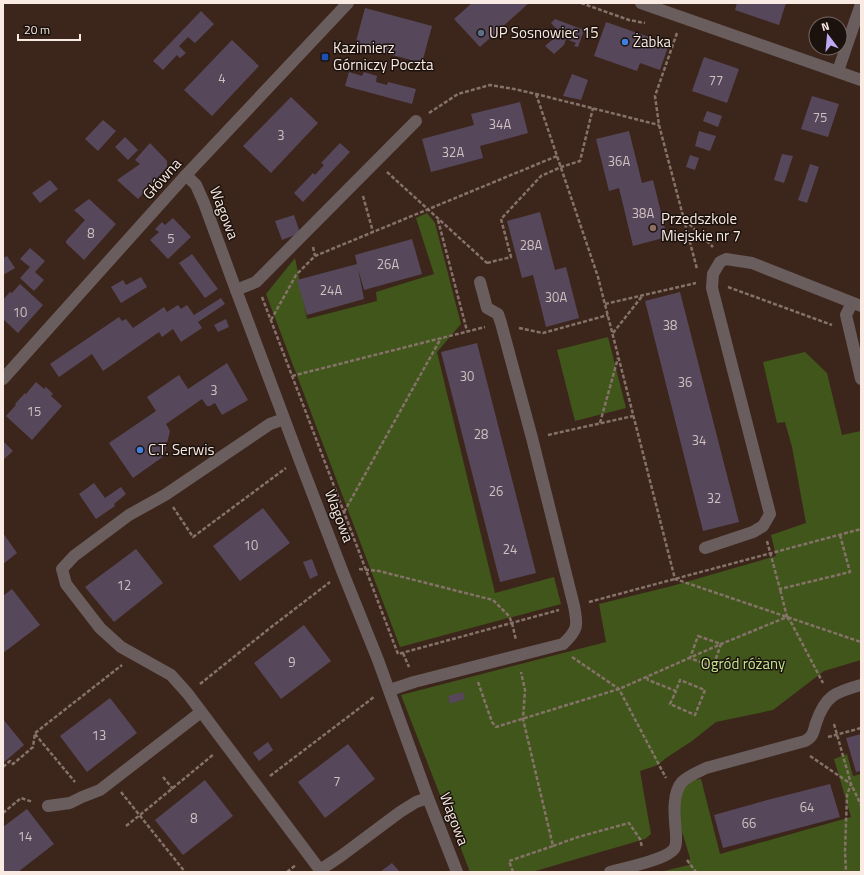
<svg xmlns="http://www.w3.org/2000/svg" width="864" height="875" font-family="'Titillium Web',sans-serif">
<rect width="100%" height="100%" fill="#3c261c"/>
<!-- green -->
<g fill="#41561b">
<polygon points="427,213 435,223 461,324 437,352 495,593 554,577 561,604 400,647 266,294 295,258 307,319 377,301 376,292 434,274 416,218"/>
<polygon points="608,337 626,408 575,421 557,350"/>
<polygon points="805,352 827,373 842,435 861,431 861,660 824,671 773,710 716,722 692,741 666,758 658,765 640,771 651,834 645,839 532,872 470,872 401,695 606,642 599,604 672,586 776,556 771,535 806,523 792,447 785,422 777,423 763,362"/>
<polygon points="847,754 853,776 861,774 861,872 660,872 689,865 690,858 680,825 677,803 682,789 693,780 701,779 720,854 851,817 834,759"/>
</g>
<!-- building -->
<g fill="#57475a">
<polygon points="472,3 529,3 480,47 454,19"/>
<polygon points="737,3 786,3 779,25 735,10"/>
<polygon points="365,8 432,26 422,63 355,45"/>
<polygon points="201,11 214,24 195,43 188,37 179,46 186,53 180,58 177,55 163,70 153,61"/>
<polygon points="555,19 584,30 578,47 574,46 576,43 566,39 564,45 554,54 545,46 560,33 551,23"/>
<polygon points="606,22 649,37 649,39 660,43 662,42 669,44 660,70 640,63 637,71 594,56"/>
<polygon points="232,40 259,66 212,116 184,90"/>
<polygon points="704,57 739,69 727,103 692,91"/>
<polygon points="349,72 362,76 364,72 377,76 376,82 387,85 388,82 416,89 412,104 345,86"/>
<polygon points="572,74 588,80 581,100 563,96"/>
<polygon points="812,96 839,104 828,137 801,129"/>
<polygon points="291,97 318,123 271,173 243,146"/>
<polygon points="520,102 528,133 480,146 483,158 431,172 422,139 474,125 471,114"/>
<polygon points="707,111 722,116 718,127 703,121"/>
<polygon points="103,120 116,131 98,151 85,139"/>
<polygon points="629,131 642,183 653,180 667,237 633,246 619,188 609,191 596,139"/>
<polygon points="699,131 716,136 710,151 695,146"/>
<polygon points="125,137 138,150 128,160 115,147"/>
<polygon points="150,143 167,161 167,167 138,199 117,180 140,164 135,160"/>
<polygon points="340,143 350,152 303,202 294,193 313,173 315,175 324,165 321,163"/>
<polygon points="782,154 793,156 784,183 774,180"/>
<polygon points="690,155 699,158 695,170 686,167"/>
<polygon points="810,164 819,167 807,203 798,200"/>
<polygon points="50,180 58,189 40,203 32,193"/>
<polygon points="89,199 116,224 84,260 66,243 66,241 85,220 74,210"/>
<polygon points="540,212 555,270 566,267 579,318 546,327 533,275 522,278 507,221"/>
<polygon points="294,215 300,233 282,240 275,221"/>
<polygon points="173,218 191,237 168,259 150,240 159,232 155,229 162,222 165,225"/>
<polygon points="412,239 422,274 364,290 358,269 364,299 307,315 297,280 357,264 355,255"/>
<polygon points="30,248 45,261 35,272 44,280 34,291 20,278 30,267 20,259"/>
<polygon points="192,254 218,289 205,298 179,263"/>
<polygon points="7,256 15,268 3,275 3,258"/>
<polygon points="141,277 147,287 121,303 111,287 123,280 126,285"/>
<polygon points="20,284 43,305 18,333 3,319 3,300 10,292 12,293"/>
<polygon points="680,292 739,522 703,531 645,301"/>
<polygon points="221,298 225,304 198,322 202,328 181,342 173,329 162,337 159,332 103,371 92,354 59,377 50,364 119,317 122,321 126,319 133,328 164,307 167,312 178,305 181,309 187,305 194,315"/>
<polygon points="226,319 229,327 218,332 214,325"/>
<polygon points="477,343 536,573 500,582 441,352"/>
<polygon points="227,363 248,400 222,415 215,403 210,406 207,406 202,399 166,424 170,431 164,456 133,478 109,443 156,411 147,397 179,375 188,389"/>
<polygon points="36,382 44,389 46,387 53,394 51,396 62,406 32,440 6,416 16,405 15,404 25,393 26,394"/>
<polygon points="3,441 13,451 3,460"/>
<polygon points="94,483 105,498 121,487 126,494 114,504 115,506 96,519 79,494"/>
<polygon points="263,508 290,543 240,581 213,546"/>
<polygon points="3,533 17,553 3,564"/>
<polygon points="136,549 163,583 114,622 85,587"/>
<polygon points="312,559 318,575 310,579 303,562"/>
<polygon points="12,589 40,625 3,653 3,596"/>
<polygon points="304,625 331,661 281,699 254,663"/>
<polygon points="463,692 465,699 450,704 448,696"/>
<polygon points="110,698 137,733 87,772 60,736"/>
<polygon points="3,719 24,745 3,763"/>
<polygon points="861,734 861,771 856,772 846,738"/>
<polygon points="268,742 273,750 259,761 253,753"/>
<polygon points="348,744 375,779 325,818 298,782"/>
<polygon points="205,780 233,816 183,855 155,820"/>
<polygon points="830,784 840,817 723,848 714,815 775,798"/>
<polygon points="27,809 54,844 18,872 3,872 3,827"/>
<polygon points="392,863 400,872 380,872"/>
</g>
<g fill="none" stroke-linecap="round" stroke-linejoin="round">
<!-- path -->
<g stroke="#857269" stroke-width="2.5" stroke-dasharray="4 2" stroke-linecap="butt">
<polyline points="581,3 629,20 645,23"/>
<polyline points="677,33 655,96 659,125 697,269"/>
<polyline points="536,94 598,277 675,579 861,642"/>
<polyline points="429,113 458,94 490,85 514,89 536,94 659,125"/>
<polyline points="387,172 487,263 487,264"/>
<polyline points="363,196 373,232"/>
<polyline points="438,220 467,331"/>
<polyline points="685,220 713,247"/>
<polyline points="313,247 315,256"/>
<polyline points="487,263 511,257 501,219 541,176 561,167 580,161 593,108"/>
<polyline points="728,287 832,325"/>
<polyline points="262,297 398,654 559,610"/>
<polyline points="605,304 696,283"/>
<polyline points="271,320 296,275 315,256 557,156"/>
<polyline points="519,328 543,333 608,315"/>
<polyline points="613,333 643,295"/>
<polyline points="292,376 485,327"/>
<polyline points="600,423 618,358"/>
<polyline points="548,435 633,416"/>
<polyline points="173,507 193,537 286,468"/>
<polyline points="344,512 441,338"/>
<polyline points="767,541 780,589 850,572 840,535"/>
<polyline points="359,569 379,571 493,600 509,616 512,623 516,640"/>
<polyline points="589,602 861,529"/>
<polyline points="787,617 792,624 823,683"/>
<polygon points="698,636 721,644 713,667 690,658"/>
<polyline points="403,653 409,667"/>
<polyline points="572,657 619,689 666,778"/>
<polyline points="647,677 648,680 676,691 680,680 705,690 695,715 670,704 676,691"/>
<polyline points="478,682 492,722 496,727 619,689 721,644 787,617 780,589"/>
<polyline points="200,684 270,628 330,582"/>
<polyline points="834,724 851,784 861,805"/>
<polyline points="35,734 75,782"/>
<polyline points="828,737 861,728"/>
<polyline points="810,756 851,784 847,795 845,851 846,872"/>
<polyline points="3,767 10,761 13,764 33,747 35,733 122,665"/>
<polyline points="270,776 374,697"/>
<polyline points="163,777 173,789"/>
<polyline points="121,792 185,872"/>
<polyline points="3,813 21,798 33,802"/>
<polyline points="126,826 140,815 214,754"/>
<polyline points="553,846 578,837 629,823 640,839 642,847"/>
<polyline points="687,860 696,872"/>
<polyline points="287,872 296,865"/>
<polyline points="513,872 509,861 553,846 523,719 525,690 521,672"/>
</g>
<!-- minor -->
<g stroke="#6a5d5d" stroke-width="12">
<polyline points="641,3 861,80"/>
<polyline points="838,71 861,4"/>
<polyline points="186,175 196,185 204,203 236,290 300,461 343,573 378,660 428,798 457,872"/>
<polyline points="236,290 256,282 416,121"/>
<polyline points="852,303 846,315 861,379"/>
<polyline points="3,379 186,175 348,3"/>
<polyline points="284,419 270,424 165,495 129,515 74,556 62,569 66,584 100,628 121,647 171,675 188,694 320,870 341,856 400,812 416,802 428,798"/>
<polyline points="705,548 753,532 763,526 770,514 712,288 713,274 720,262 726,259 752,263 861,306"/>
<path d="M390 690 414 682 563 644C578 630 578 626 574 606L532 438 501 323 498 314 487 308 480 282"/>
<polyline points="48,806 70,803 82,797 100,790 201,712"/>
<path d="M610 872C624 868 666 860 674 849 677 845 676 838 676 834 675 819 671 795 682 782 688 776 698 772 706 768L805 741C814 736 813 732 816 723 825 696 835 692 861 685"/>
</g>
</g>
<!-- markers -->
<circle fill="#5c6f8a" stroke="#1c120d" stroke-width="1.5" cx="481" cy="33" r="4"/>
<g fill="#3f7fe0" stroke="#1c120d" stroke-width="1.5">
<circle cx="625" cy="42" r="4"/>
<circle cx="140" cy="450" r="4"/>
</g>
<rect fill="#1a4fb4" stroke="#1c120d" stroke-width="1.5" x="321" y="53" width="8" height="8" rx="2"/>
<circle fill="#8d6e63" stroke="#1c120d" stroke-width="1.5" cx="653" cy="228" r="4"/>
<g text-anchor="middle" stroke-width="3" stroke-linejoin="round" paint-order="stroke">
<!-- number labels -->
<g font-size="13" fill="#d0c1c1">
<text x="222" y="83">4</text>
<text x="716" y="85">77</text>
<text x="820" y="122">75</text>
<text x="500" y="129">34A</text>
<text x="281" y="140">3</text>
<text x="453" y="157">32A</text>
<text x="619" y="166">36A</text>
<text x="643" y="218">38A</text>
<text x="91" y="238">8</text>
<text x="171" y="243">5</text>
<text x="531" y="250">28A</text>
<text x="388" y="269">26A</text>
<text x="331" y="295">24A</text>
<text x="556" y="302">30A</text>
<text x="20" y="317">10</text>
<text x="670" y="330">38</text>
<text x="467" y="381">30</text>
<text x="685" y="387">36</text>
<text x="214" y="395">3</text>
<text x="34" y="416">15</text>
<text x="481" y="439">28</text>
<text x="699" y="445">34</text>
<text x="496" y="496">26</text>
<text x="714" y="503">32</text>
<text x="251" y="550">10</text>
<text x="510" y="554">24</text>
<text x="124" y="590">12</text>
<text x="292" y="667">9</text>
<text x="99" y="740">13</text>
<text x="337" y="786">7</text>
<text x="807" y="812">64</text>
<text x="194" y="823">8</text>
<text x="749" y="828">66</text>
<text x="25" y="841">14</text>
</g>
<!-- poi labels -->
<g font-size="15" fill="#f9eae3" stroke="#1c120d" text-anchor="start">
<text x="489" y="38">UP Sosnowiec 15</text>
<text x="633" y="47">Żabka</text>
<text x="333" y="53">Kazimierz<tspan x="333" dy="17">Górniczy Poczta</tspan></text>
<text x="661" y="224">Przedszkole<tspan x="661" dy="17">Miejskie nr 7</tspan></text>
<text x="148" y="455">C.T. Serwis</text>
</g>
<!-- street labels -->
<g font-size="15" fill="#f9eae3" stroke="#1c120d">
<text transform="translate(162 179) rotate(-48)" y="5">Główna</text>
<text transform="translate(224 213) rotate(69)" y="5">Wagowa</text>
<text transform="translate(339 516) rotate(69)" y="5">Wagowa</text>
<text transform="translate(454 819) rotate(69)" y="5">Wagowa</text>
</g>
<!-- park labels -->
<g font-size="15" fill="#c4e78f" stroke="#1c120d">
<text x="743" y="669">Ogród różany</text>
</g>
</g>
<!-- border -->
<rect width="864" height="875" fill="none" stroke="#f9eae3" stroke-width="8"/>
<!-- north arrow -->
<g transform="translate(828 36) rotate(344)"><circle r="19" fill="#1c120d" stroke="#746863"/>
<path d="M0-3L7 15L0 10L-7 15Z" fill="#bea9f4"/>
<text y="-6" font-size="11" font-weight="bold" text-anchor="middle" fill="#f9eae3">N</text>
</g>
<!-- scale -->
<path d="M18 34v6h62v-6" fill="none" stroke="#f9eae3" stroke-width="2"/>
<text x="24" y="34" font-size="12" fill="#f9eae3" stroke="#1c120d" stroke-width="3" paint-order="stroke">20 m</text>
</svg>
